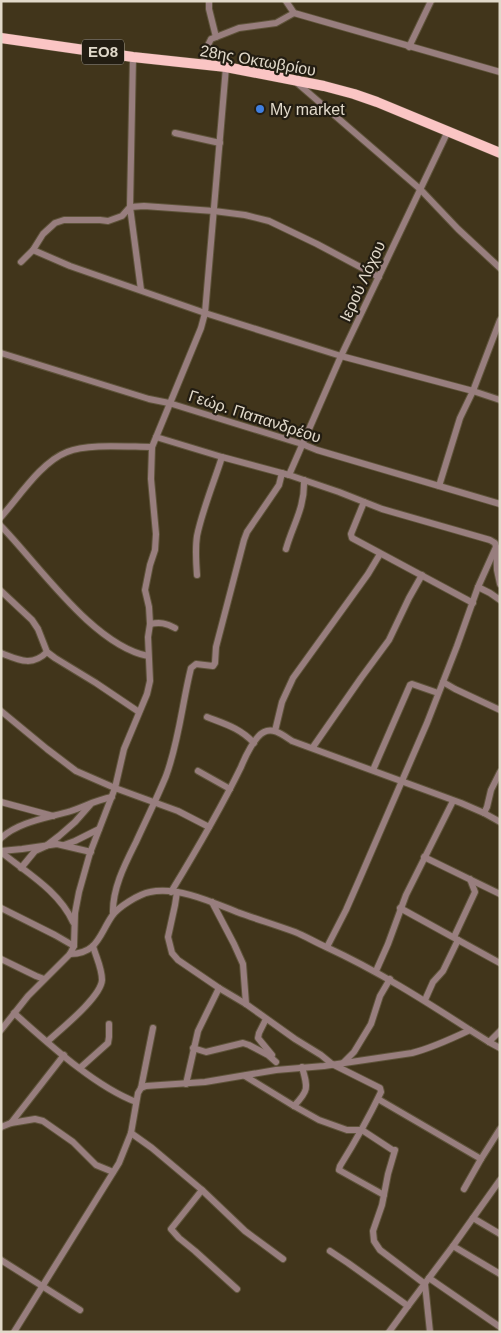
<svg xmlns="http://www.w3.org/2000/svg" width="501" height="1333" font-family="Arial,sans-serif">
<rect width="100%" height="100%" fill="#41351b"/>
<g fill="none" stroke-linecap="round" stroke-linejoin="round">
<defs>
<g id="street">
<polyline points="209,1 209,9 216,37"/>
<polyline points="286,1 294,13 500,72"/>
<polyline points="409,47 431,1"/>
<polyline points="133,57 130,207 141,290"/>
<polyline points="204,65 205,51 211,39 239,28 276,23 294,13"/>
<polyline points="296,82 420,189 458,229 500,268"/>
<polyline points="175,133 220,143"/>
<polyline points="33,250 70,266 205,313 341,356 473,391 500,400"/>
<polyline points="21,262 33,250 43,234 55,223 64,220 100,220 108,221 122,216 130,207 144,206 214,211 245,215 269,221 317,244 379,277"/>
<polyline points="1,353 149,399 169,403 302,444 317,450 500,504"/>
<polyline points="156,437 222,457 289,475 339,492 382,509 490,540 495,543 496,547 478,587 457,646 427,723 360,878 346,910 327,947"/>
<polyline points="289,475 341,356 448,131"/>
<polyline points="439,486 460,418 473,391 500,320"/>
<polyline points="364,502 351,534 352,538 473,603"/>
<path d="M1 517C19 497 41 462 67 452 87 443 130 447 152 447"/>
<path d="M1 526C39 565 93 645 148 656"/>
<polyline points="496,547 497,570 500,584"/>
<path d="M286 549C293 524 305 508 304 480"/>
<path d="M197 575C196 562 195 549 197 536 202 511 214 482 222 457"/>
<polyline points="478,587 490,593 500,600"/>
<polyline points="1,591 32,620 38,629 47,652 55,658 96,683 139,712"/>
<path d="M150 624C160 622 166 623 175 628"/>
<path d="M1 653C19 660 32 667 47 652"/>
<polyline points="443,682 455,689 500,710"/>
<polyline points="1,711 47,749 76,771 115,788 178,811 209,827"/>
<path d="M207 717C225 724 240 728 254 743"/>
<polyline points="275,731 282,702 293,678 368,574 380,554"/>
<polyline points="313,747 361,678 389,640 409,598 422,575"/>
<polyline points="373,770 410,685 412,684 438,693"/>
<polyline points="198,771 230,789"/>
<polyline points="1,802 53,816"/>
<polyline points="484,813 487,807 491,790 500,772"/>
<path d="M1 838C20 821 48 818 71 811 86 806 96 800 112 797"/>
<polyline points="64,845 75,841 99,829"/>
<polyline points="1,851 22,849 57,844 91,852"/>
<path d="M1 852C27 873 59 891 73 922"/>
<polyline points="424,857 500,894"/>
<polyline points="21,868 35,851 46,846 59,836 75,822 90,805"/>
<path d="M171 892C196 851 220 810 241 767 245 757 255 736 264 732 274 727 284 736 292 741L461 803 484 813 500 822"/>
<path d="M177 892 175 905 168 937 172 953 178 960 219 988 246 1004 295 1039 321 1055 332 1064 380 1088 381 1092C369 1117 355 1142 340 1166L339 1170 384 1195"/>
<polyline points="212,902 234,944 243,964 246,1004"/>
<polyline points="1,908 55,935 74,946"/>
<polyline points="400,908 500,963"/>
<path d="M113 914C112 889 125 864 136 842 146 820 157 798 166 776 179 741 182 704 191 668L196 664 213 666 215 663 216 647 244 540 247 532 275 491 279 485 282 473"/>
<polyline points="454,937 475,892 470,879"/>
<path d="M70 954C98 953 99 935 112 916 118 907 139 894 150 892 177 886 212 902 237 912 256 919 276 925 295 932 305 936 315 942 326 947 378 971 422 999 470 1030"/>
<polyline points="1,959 36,976 44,979"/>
<polyline points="376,971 388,944 406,895 453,801"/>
<polyline points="425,1000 433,982 443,971 458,940"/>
<path d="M14 1013C48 1043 94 1086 136 1102"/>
<polyline points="266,1019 259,1033 258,1038 272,1055"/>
<polyline points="1,1030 28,996 70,954 74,946 75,913 79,892 90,853 115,788 124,749 147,694 150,681 148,637 150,624 149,607 145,590 150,565 155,550 156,534 151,479 152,447 201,328 205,313 226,67"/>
<path d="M48 1041C61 1029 101 997 102 980 102 968 96 957 93 946"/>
<polyline points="489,1042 500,1048"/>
<polyline points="193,1048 206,1052 243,1043 249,1045 268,1055 276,1062"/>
<polyline points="343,1063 354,1052 371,1024 380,996 390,979"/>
<polyline points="80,1068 108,1043 109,1037 109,1024"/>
<polyline points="245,1076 294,1106 319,1120 347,1130 362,1130 394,1151"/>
<polyline points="186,1084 198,1031 219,988"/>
<polyline points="141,1088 153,1028"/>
<polyline points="378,1099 481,1159"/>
<path d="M294 1106C309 1090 308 1088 302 1067"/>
<polyline points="11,1123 64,1055"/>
<polyline points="1,1127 11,1123 35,1119 43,1121 73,1142 96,1165 113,1172"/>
<polyline points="131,1133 152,1148 202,1190 245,1231 283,1259"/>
<polyline points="395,1150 388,1174 382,1205 373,1231 374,1241 380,1250 425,1284 430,1332"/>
<polyline points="500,1180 453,1246 500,1274"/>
<polyline points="464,1189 481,1159 500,1129"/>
<polyline points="202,1190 171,1229 179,1238 195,1251 237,1289"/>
<polyline points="473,1218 500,1234"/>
<polyline points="330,1251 348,1263 408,1306 453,1246"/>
<polyline points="1,1260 80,1310"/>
<polyline points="429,1278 500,1327"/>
<path d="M14 1332 119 1163 131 1133 138 1093 141 1088 146 1086 205 1082 276 1070 324 1066 412 1053C432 1048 451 1039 470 1030L489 1042 500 1031"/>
<polyline points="389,1332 408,1306"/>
</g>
<polyline id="primary" points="1,38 133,57 226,67 324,86 354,94 377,102 500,153"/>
</defs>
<!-- street casing -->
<use href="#street" stroke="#5e533a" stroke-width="8"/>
<!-- primary casing -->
<use href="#primary" stroke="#5e533a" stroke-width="11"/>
<!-- street -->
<use href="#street" stroke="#987e7e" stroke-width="6"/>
<!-- primary -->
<use href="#primary" stroke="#fac5c4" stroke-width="10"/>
</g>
<!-- markers -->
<circle fill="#3f7fe0" stroke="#231d12" stroke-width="2" cx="260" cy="109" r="5"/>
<g text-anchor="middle" stroke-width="4.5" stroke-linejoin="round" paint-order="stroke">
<!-- shield labels -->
<rect fill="#231d12" stroke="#a8a193" stroke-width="1" x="82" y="39.5" width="42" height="25" rx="4"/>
<g font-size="15" font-weight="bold" fill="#e1d9ca">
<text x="103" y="57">ΕΟ8</text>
</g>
<!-- street labels -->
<g font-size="16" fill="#e1d9ca" stroke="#231d12">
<text transform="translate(258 60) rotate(10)" y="6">28ης Οκτωβρίου</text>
<text transform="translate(362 281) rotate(-65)" y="6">Ιερού Λόχου</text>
<text transform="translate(255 416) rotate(18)" y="6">Γεώρ. Παπανδρέου</text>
</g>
<!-- poi labels -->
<g font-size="16" fill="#e1d9ca" stroke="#231d12" text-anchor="start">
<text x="270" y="115">My market</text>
</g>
</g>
<!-- border -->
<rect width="501" height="1333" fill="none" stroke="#e1d9ca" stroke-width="5"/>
</svg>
